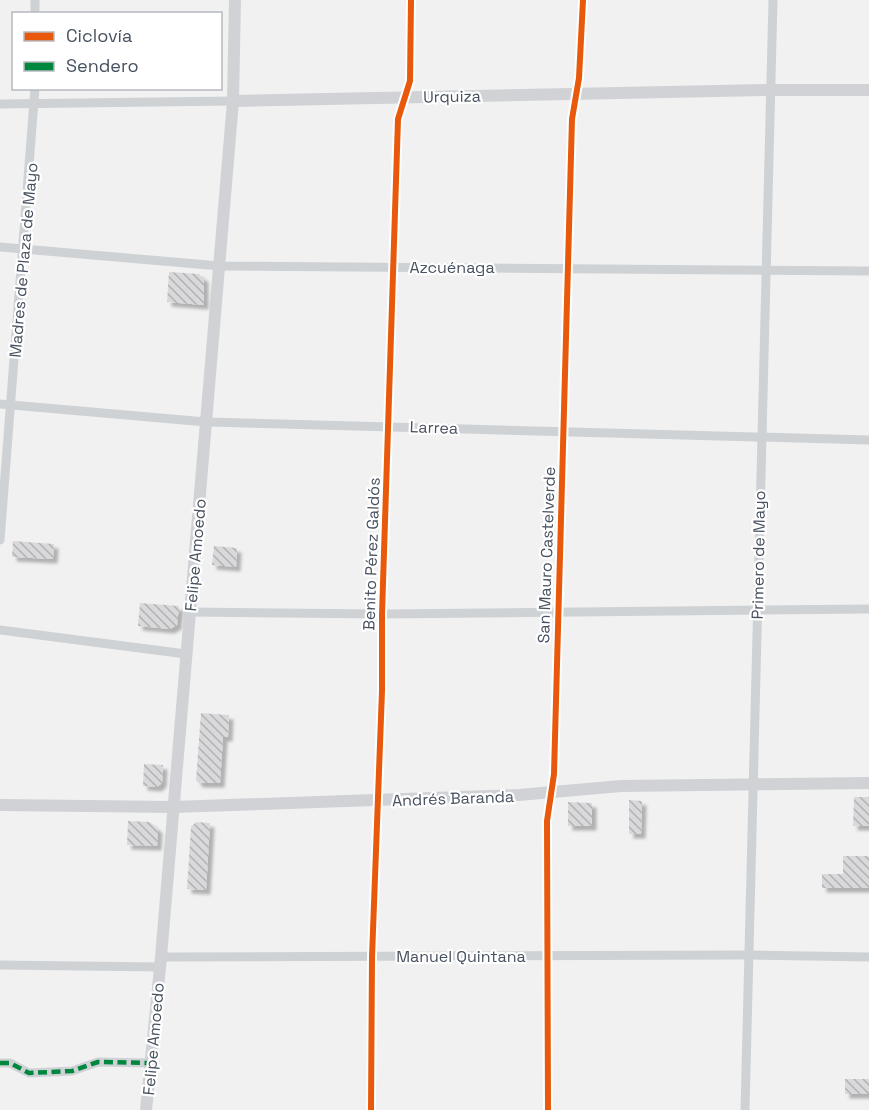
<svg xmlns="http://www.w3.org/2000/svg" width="869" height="1110" font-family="'Space Grotesk',sans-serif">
<defs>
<pattern id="building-back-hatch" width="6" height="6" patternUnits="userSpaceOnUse" patternTransform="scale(1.5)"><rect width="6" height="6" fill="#d9d9db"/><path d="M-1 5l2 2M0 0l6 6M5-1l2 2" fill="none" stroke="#b2b2b5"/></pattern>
<filter id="shadow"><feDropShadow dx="4.5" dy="4.5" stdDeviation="1.5" flood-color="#0004"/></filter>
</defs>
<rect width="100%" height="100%" fill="#f2f1f1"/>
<!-- building -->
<g fill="url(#building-back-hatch)" filter="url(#shadow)">
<polygon points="169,272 200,274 200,276 204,277 204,305 167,302"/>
<polygon points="13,541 54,544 53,559 12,557"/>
<polygon points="214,546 237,548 236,567 212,565"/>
<polygon points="140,603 179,606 177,625 170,629 138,626"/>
<polygon points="201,713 229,715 228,737 223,737 220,783 199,783 196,780"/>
<polygon points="144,764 163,765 162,783 157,787 143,786"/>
<polygon points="854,797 869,797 869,826 853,826"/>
<polygon points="629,800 642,801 641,834 629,834"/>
<polygon points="568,802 592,803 592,826 568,826"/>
<polygon points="128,821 150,822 158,829 157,846 127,845"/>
<polygon points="196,822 210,823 206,890 187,889 191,827"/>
<polygon points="843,856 869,856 869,888 822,888 822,874 843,874"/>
<rect x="845" y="1079" width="24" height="15"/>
</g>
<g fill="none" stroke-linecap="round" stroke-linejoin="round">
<!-- street -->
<g stroke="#cfd2d5" stroke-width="9">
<polyline points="35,0 35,14"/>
<polyline points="0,104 233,101"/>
<polyline points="0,247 220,266 869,271"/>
<polyline points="0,404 206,422 869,440"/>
<polyline points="0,540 35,88"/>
<polyline points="190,612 382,614 869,609"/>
<polyline points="0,630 186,654"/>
<polyline points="161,957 748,955 869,957"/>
<polyline points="0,965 160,967"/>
<polyline points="0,1063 10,1063 29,1073 72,1071 98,1062 151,1063"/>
<polyline points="371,1110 372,957 382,691 382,614 398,119 410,81 411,0"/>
<polyline points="548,1110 547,821 554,774 572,119 579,78 583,0"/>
<polyline points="745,1110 773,0"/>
</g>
<!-- secondary -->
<g stroke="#d0d2d6" stroke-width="12">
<polyline points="233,101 770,90 869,90"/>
<polyline points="0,805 173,807 519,795 621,786 869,783"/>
<polyline points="146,1110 161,957 233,101 235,0"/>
</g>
<!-- quiet -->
<polyline stroke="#00873e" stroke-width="4.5" stroke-dasharray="9 4.5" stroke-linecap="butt" points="0,1063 10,1063 29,1073 72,1071 98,1062 151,1063"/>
<defs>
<g id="cycleway">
<polyline points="371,1110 372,957 382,691 382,614 398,119 410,81 411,0"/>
<polyline points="548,1110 547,821 554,774 572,119 579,78 583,0"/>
</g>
</defs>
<!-- cycleway casing -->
<use href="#cycleway" stroke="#fff" stroke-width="10"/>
<!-- cycleway -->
<use href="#cycleway" stroke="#e8590c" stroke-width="6"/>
</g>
<g text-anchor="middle" stroke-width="4.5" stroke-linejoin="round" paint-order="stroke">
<!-- street labels -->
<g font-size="16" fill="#47515f" stroke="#fff">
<text transform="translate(452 96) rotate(-1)" y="6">Urquiza</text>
<text transform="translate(23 260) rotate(-85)" y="6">Madres de Plaza de Mayo</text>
<text x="452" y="273">Azcuénaga</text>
<text transform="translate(434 427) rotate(2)" y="6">Larrea</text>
<text transform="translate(371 554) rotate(-88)" y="6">Benito Pérez Galdós</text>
<text transform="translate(195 555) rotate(-85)" y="6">Felipe Amoedo</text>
<text transform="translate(546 555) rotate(-88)" y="6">San Mauro Castelverde</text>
<text transform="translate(758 555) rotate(-89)" y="6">Primero de Mayo</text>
<text transform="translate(453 798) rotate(-2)" y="6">Andrés Baranda</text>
<text x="461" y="962">Manuel Quintana</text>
<text transform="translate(153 1039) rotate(-85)" y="6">Felipe Amoedo</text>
</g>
</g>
<!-- legend -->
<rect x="12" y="12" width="210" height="78" fill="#ffffff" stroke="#b5b9bf" stroke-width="1.5"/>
<rect x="24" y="32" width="30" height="9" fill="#e8590c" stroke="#b5b9bf" stroke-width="1.5"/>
<text x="66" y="42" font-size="18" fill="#47515f">Ciclovía</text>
<rect x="24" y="62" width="30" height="9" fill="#00873e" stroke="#b5b9bf" stroke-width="1.5"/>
<text x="66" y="72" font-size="18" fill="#47515f">Sendero</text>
</svg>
